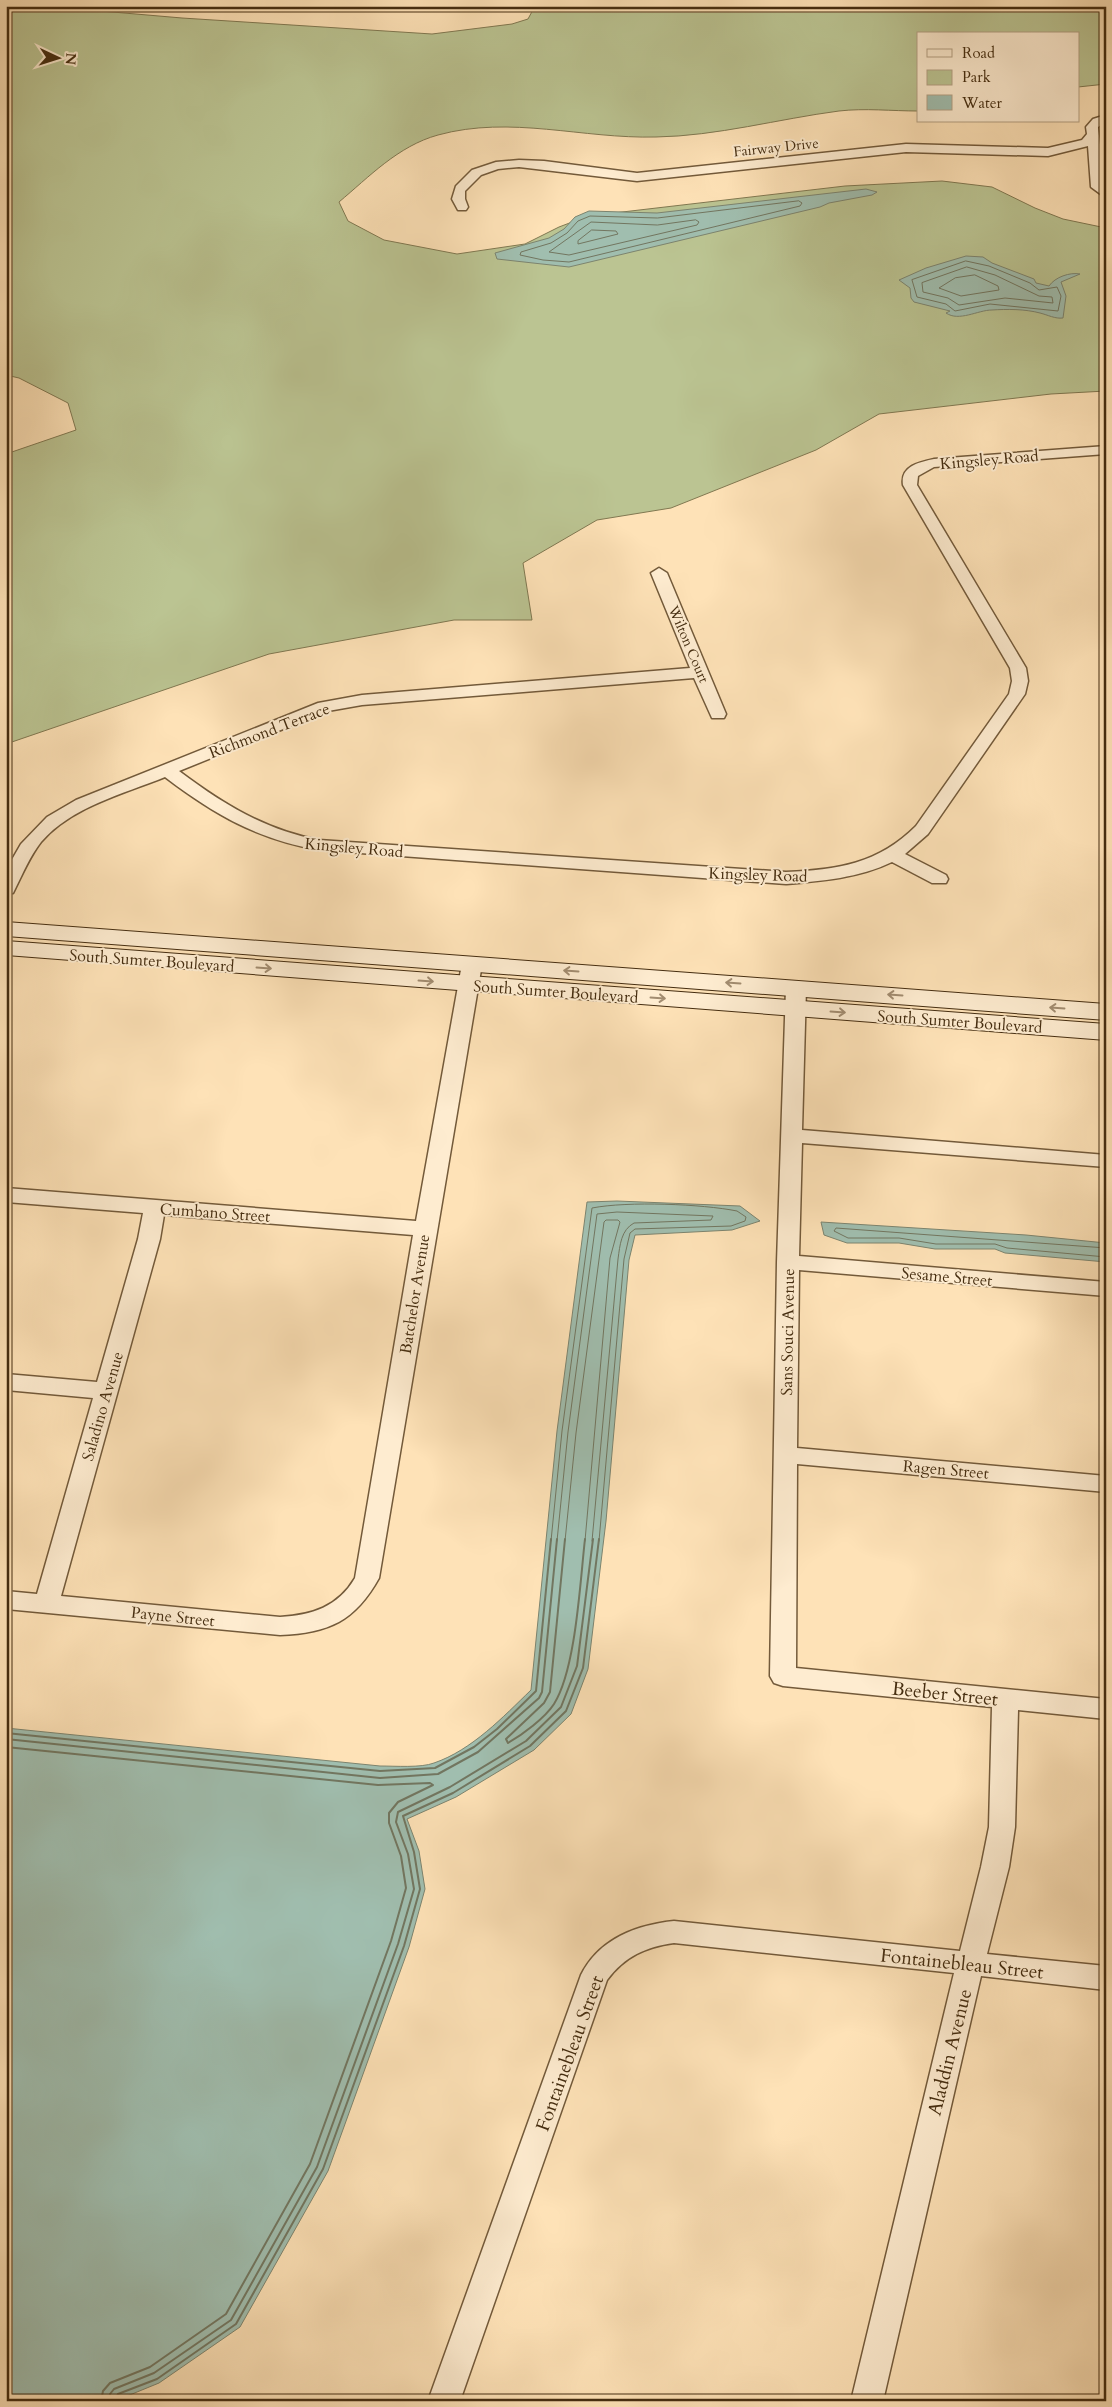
<svg xmlns="http://www.w3.org/2000/svg" width="1112" height="2407" font-family="Cardo,serif">
<rect width="100%" height="100%" fill="#fee2b7"/>
<filter id="stains"><feTurbulence type="fractalNoise" baseFrequency=".004" numOctaves="4"/><feColorMatrix values="0 0 0 0 .2 0 0 0 0 .09 0 0 0 0 .02 0 0 0 .5 -.17"/></filter>
<radialGradient id="worn" r=".72"><stop offset=".6" stop-color="#630" stop-opacity="0"/><stop offset="1" stop-color="#630" stop-opacity=".3"/></radialGradient>
<!-- green -->
<path fill="#bbc492" stroke="#807851" d="M6 6H43L182 18 432 34 512 24 528 19 535 6H1106V84L1078 87V34H918V111C892 111 865 108 839 111 778 119 717 136 656 137 582 139 511 115 438 135 398 146 369 177 339 202L348 221 384 240 457 254 525 244 559 227 588 216 845 186 942 181 992 187 1035 208 1063 219 1106 228V391L1051 394 879 414 816 450 671 508 597 520 523 563 532 620H454L269 654 6 744V454L76 430 68 403 19 378 6 375Z"/>
<!-- water -->
<g fill="#a0beaf" stroke="#7c846f">
<polygon points="866,189 877,192 872,195 829,203 820,207 569,267 497,259 495,253 549,238 564,229 575,217 589,211 657,213"/>
<path d="M966 256 983 257 992 263 1034 279 1036 283 1049 286C1055 277 1070 272 1080 274L1061 282 1066 296 1063 318C1055 319 1048 315 1040 313 1025 309 1007 309 992 310 978 310 959 322 946 313L950 311 914 302 911 298 910 288 899 280 926 268Z"/>
<path d="M617 1201 740 1206 760 1221 732 1230 635 1235 629 1260 606 1521 588 1669 571 1714 534 1750 456 1797 407 1819 419 1851 425 1889 409 1947 328 2171 240 2327 159 2383 115 2401H6V1728L380 1766C395 1766 421 1768 434 1763 472 1750 503 1717 531 1690L557 1431 587 1202Z"/>
<polygon points="821,1222 1026,1235 1106,1243 1106,1262 1005,1253 995,1249 935,1249 899,1243 847,1243 824,1235"/>
</g>
<g fill="none" stroke-linecap="round" stroke-linejoin="round">
<!-- shore-far1 -->
<g stroke="#727660" stroke-width="1">
<polygon points="799,201 802,203 800,206 569,262 543,260 520,255 521,252 551,243 567,233 578,221 590,216 657,218"/>
<polygon points="696,220 699,222 697,225 569,255 549,252 591,222 657,225"/>
<polygon points="592,230 616,231 618,234 578,244 578,241"/>
<polygon points="966,261 989,266 1030,283 1039,290 1057,287 1061,296 1058,311 990,304 955,311 946,304 917,297 912,280"/>
<polygon points="967,267 995,275 1039,296 1052,297 1053,303 1005,298 959,305 948,298 923,292 922,283"/>
<polygon points="975,275 998,286 999,290 961,296 939,288 955,278"/>
<polyline points="1106,1248 836,1228 834,1231 848,1238 899,1238 936,1244 995,1244 1007,1248 1106,1257"/>
<path d="M551 1541 562 1431 592 1208C628 1201 702 1204 737 1211L746 1217 745 1221 731 1226 635 1229 630 1233 624 1259 599 1541"/>
<path d="M557 1541 568 1432 597 1214 617 1212 713 1216 711 1220 634 1223C621 1230 620 1245 618 1259L592 1541"/>
<polyline points="565,1541 576,1433 604,1222 606,1220 618,1220 620,1222 610,1258 585,1541"/>
</g>
<!-- shore -->
<g stroke="#727660" stroke-width="2">
<path d="M565 1539 550 1692 544 1703 506 1739 508 1743C522 1735 545 1718 554 1704 576 1669 580 1582 585 1539"/>
<polyline points="6,1733 380,1771 435,1768 474,1747 497,1729 536,1691 551,1539"/>
<polyline points="6,1739 380,1778 438,1774 478,1752 539,1698 542,1692 557,1539"/>
<polyline points="6,1747 378,1785 430,1783 433,1785 398,1802 389,1813 389,1823 401,1856 406,1888 391,1941 310,2164 226,2314 150,2367 110,2383 103,2391 101,2401"/>
<polyline points="109,2401 110,2394 114,2389 154,2373 231,2320 317,2167 398,1944 414,1889 408,1854 396,1822 398,1812 450,1787 526,1741 561,1707 577,1666 593,1539"/>
<polyline points="115,2401 118,2394 157,2379 236,2324 323,2169 404,1946 420,1889 414,1852 403,1816 453,1793 530,1746 566,1711 583,1668 599,1539"/>
</g>
<defs>
<g id="minor">
<polygon points="1106,115 1106,122 1098,127 1106,198 1091,187 1088,146 1048,156 906,152 637,181 519,167 498,169 481,175 465,191 465,199 468,207 466,210 458,210 452,199 456,186 472,170 496,162 519,160 544,161 637,173 906,144 1048,148 1082,140 1087,134 1086,127 1093,119"/>
<path d="M1106 446V454L934 467 918 476 917 485 1026 668 1028 681 1025 694 928 834 905 854 946 875 948 879 946 883H932L892 862C859 878 822 881 786 884L319 850C257 839 215 815 165 777 123 794 71 807 41 842 30 856 23 873 15 889L13 893 6 894V870L21 844 47 817 76 800 318 703 362 695 690 668 651 573 659 568 667 573 726 714 724 718H712L694 678 362 705 328 711 179 771C223 804 265 830 319 840L786 872C837 870 878 864 916 826L1009 694 1012 681 1010 668 903 485C900 466 920 462 934 459Z"/>
<path d="M472 958 479 960 482 964 379 1578C355 1621 329 1633 280 1635L6 1609V1591L37 1594 93 1398 6 1390V1374L97 1382 138 1239 143 1213 6 1202V1188L416 1221 462 964 465 960ZM164 1215 413 1235 355 1578C338 1607 312 1615 280 1617L61 1596 160 1239Z"/>
<path d="M796 982 803 984 806 988 802 1130 1106 1155V1167L802 1143 799 1256 1106 1282V1296L799 1270 797 1448 1106 1476V1492L797 1464 796 1668 1106 1699V1719L1018 1710 1015 1827 1009 1867 987 1954 1106 1966V1990L981 1976 883 2401H851L954 1973 674 1943C646 1947 625 1956 607 1980L460 2401H428L581 1975C599 1939 636 1925 674 1921L960 1951 981 1867 989 1827 992 1707 783 1686 774 1683 770 1676 777 1262 786 988 789 984Z"/>
</g>
<g id="secondary">
<polygon points="6,922 1106,1004 1106,1020 6,936"/>
<polygon points="6,941 1106,1024 1106,1040 6,955"/>
</g>
</defs>
<!-- minor casing -->
<use href="#minor" stroke="#735a3a" stroke-width="3"/>
<!-- secondary casing -->
<use href="#secondary" stroke="#452d10" stroke-width="2"/>
<!-- minor -->
<use href="#minor" fill="#feecd0" fill-rule="evenodd"/>
<!-- secondary -->
<use href="#secondary" fill="#feecd0" fill-rule="evenodd"/>
</g>
<!-- one-way arrows -->
<defs><path id="oneway-shaft" d="M-6 0H5M1.5-3L5.5 0L1.5 3" fill="none" stroke-width="1.6" stroke-linecap="round" stroke-linejoin="round" transform="scale(1.25)"/></defs>
<g stroke="#a28c70">
<use href="#oneway-shaft" transform="translate(264 968) rotate(4)"/>
<use href="#oneway-shaft" transform="translate(571 971) rotate(-176)"/>
<use href="#oneway-shaft" transform="translate(426 981) rotate(4)"/>
<use href="#oneway-shaft" transform="translate(733 983) rotate(-176)"/>
<use href="#oneway-shaft" transform="translate(895 995) rotate(-176)"/>
<use href="#oneway-shaft" transform="translate(658 998) rotate(4)"/>
<use href="#oneway-shaft" transform="translate(1057 1008) rotate(-176)"/>
<use href="#oneway-shaft" transform="translate(838 1012) rotate(4)"/>
</g>
<g text-anchor="middle" stroke-width="4" stroke-linejoin="round" paint-order="stroke">
<!-- far-street labels -->
<g font-size="14" fill="#452d10" stroke="#feecd0">
<text transform="translate(776 147) rotate(-6)" y="5">Fairway Drive</text>
<text transform="translate(689 644) rotate(67)" y="5">Wilton Court</text>
</g>
<!-- street labels -->
<g font-size="16" fill="#452d10" stroke="#feecd0">
<text transform="translate(989 459) rotate(-5)" y="6">Kingsley Road</text>
<text transform="translate(269 730) rotate(-21)" y="6">Richmond Terrace</text>
<text transform="translate(354 847) rotate(5)" y="6">Kingsley Road</text>
<text transform="translate(758 874) rotate(2)" y="6">Kingsley Road</text>
<text transform="translate(152 960) rotate(4)" y="6">South Sumter Boulevard</text>
<text transform="translate(556 991) rotate(4)" y="6">South Sumter Boulevard</text>
<text transform="translate(960 1021) rotate(4)" y="6">South Sumter Boulevard</text>
<text transform="translate(215 1212) rotate(4)" y="6">Cumbano Street</text>
<text transform="translate(947 1276) rotate(5)" y="6">Sesame Street</text>
<text transform="translate(414 1294) rotate(-81)" y="6">Batchelor Avenue</text>
<text transform="translate(787 1332) rotate(-89)" y="6">Sans Souci Avenue</text>
<text transform="translate(102 1406) rotate(-74)" y="6">Saladino Avenue</text>
<text transform="translate(946 1469) rotate(5)" y="6">Ragen Street</text>
<text transform="translate(173 1616) rotate(6)" y="6">Payne Street</text>
</g>
<!-- near-street labels -->
<g font-size="19" fill="#452d10" stroke="#feecd0">
<text transform="translate(945 1693) rotate(6)" y="7">Beeber Street</text>
<text transform="translate(962 1963) rotate(6)" y="7">Fontainebleau Street</text>
<text transform="translate(949 2052) rotate(-76)" y="7">Aladdin Avenue</text>
<text transform="translate(569 2053) rotate(-70)" y="7">Fontainebleau Street</text>
</g>
</g>
<!-- margin -->
<rect width="1112" height="2407" fill="none" stroke="#fee2b7" stroke-width="25"/>
<rect x="8" y="8" width="1097" height="2392" fill="none" stroke="#452d10" stroke-width="2.5"/>
<rect x="12" y="12" width="1087" height="2382" fill="none" stroke="#452d10"/>
<!-- legend -->
<rect x="917" y="32" width="162" height="90" fill="#feecd0" stroke="#b4a083"/>
<rect x="927" y="49" width="25" height="8" fill="#feecd0" stroke="#b4a083"/>
<text x="962" y="58" font-size="15" fill="#452d10">Road</text>
<rect x="927" y="70" width="25" height="15" fill="#bbc492" stroke="#b4a083"/>
<text x="962" y="82" font-size="15" fill="#452d10">Park</text>
<rect x="927" y="95" width="25" height="15" fill="#a0beaf" stroke="#b4a083"/>
<text x="962" y="108" font-size="15" fill="#452d10">Water</text>
<!-- north arrow -->
<g transform="translate(58 58) rotate(94)" stroke="#feecd0" stroke-width="4" paint-order="stroke">
<path d="M0-4L9 19L0 12L-9 19Z" fill="#452d10"/>
<text y="-8" font-size="14" font-weight="bold" text-anchor="middle" fill="#452d10">N</text>
</g>
<rect width="100%" height="100%" filter="url(#stains)"/>
<rect width="100%" height="100%" fill="url(#worn)"/>
</svg>
